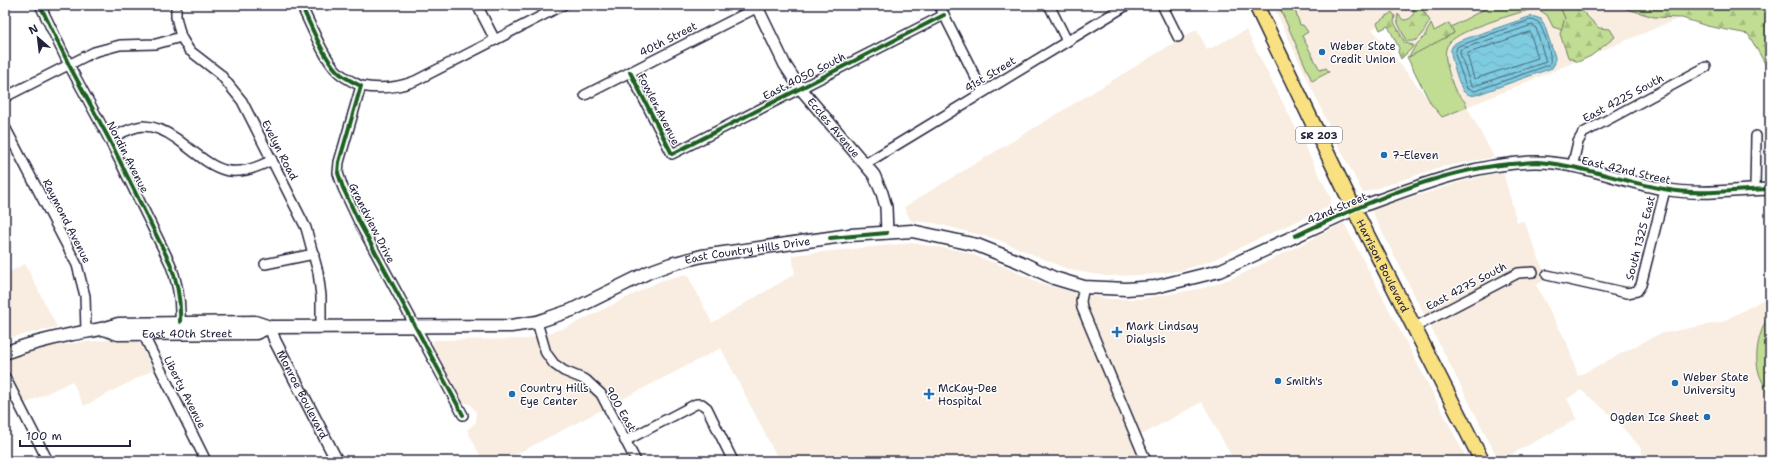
<svg xmlns="http://www.w3.org/2000/svg" width="1775" height="466" font-family="'Shantell Sans',sans-serif">
<defs>
<pattern id="forest-firs" width="22" height="20" patternUnits="userSpaceOnUse"><rect width="22" height="20" fill="#c1dc93"/><path d="M5 1l3.5 6h-7zM16 11l3.5 6h-7z" fill="#a6bc80"/></pattern>
<pattern id="water-waves" width="16" height="10" patternUnits="userSpaceOnUse"><rect width="16" height="10" fill="#7fcbdf"/><path d="M0 5q4-4 8 0t8 0" fill="none" stroke="#6daec0"/></pattern>
</defs>
<rect width="100%" height="100%" fill="#fff"/>
<filter id="ink" filterUnits="userSpaceOnUse"><feTurbulence type="fractalNoise" baseFrequency=".025" numOctaves="2"/><feDisplacementMap in="SourceGraphic" scale="8" xChannelSelector="R" yChannelSelector="G"/><feConvolveMatrix kernelMatrix="1 2 1 2 8 2 1 2 1" color-interpolation-filters="sRGB"/></filter>
<g filter="url(#ink)">
<!-- built -->
<g fill="#f8ede0" fill-rule="evenodd">
<path d="M1273 5H1711L1467 107 1494 157 1441 167 1363 193 1335 139ZM1387 21 1440 114 1372 29Z"/>
<polygon points="1197,29 1207,50 1246,30 1331,198 1330,206 1208,262 1178,271 1145,275 1106,276 1070,270 996,239 934,223 911,221 904,207"/>
<polygon points="1503,172 1517,222 1524,221 1547,279 1536,285 1567,343 1578,376 1659,334 1722,322 1770,296 1770,461 1644,461 1641,448 1612,416 1581,390 1567,399 1577,419 1499,461 1370,208 1424,194 1467,180"/>
<polygon points="1344,223 1468,461 1234,461 1202,402 1132,440 1143,461 779,461 721,348 503,461 483,461 467,430 476,422 476,412 471,405 461,401 458,397 432,346 433,341 436,340 528,339 568,327 660,281 687,274 712,323 795,274 792,255 911,243 962,251 998,264 1043,284 1072,292 1109,299 1141,299 1204,288 1238,276"/>
<polygon points="25,264 57,327 5,339 5,274"/>
<polygon points="134,338 139,341 153,370 84,406 72,381 25,404 10,373 9,359 19,354 49,347 84,342"/>
</g>
<!-- green -->
<g fill="#c1dc93" stroke="#727f67">
<polygon points="1305,5 1295,10 1300,25 1303,25 1308,32 1302,36 1320,70 1326,68 1329,72 1312,81 1279,6"/>
<path d="M1492 5H1559L1565 18 1562 30 1553 27 1547 15 1536 8C1518 13 1460 29 1449 43 1443 50 1446 61 1448 69 1450 76 1452 84 1455 90 1458 96 1466 100 1467 107L1442 117 1431 104 1407 57 1454 33 1451 27Z"/>
<path d="M1770 313V409L1766 402C1767 399 1768 398 1768 396 1768 392 1760 378 1759 373 1753 352 1760 330 1770 313Z"/>
</g>
<!-- forest -->
<g fill="url(#forest-firs)" stroke="#727f67">
<path d="M1412 5H1420L1430 21C1422 32 1422 43 1406 41L1397 21 1398 14 1403 20C1413 20 1416 13 1412 5Z"/>
<polygon points="1559,5 1567,5 1580,9 1599,28 1610,29 1615,37 1591,56 1578,62 1568,57 1560,34 1565,18"/>
<polygon points="1621,5 1720,5 1731,10 1749,8 1749,5 1770,5 1770,72 1748,34 1707,26 1682,18 1654,17 1627,9"/>
<polygon points="1392,12 1395,16 1394,22 1405,43 1413,45 1414,46 1401,59 1398,52 1399,48 1388,26 1380,30 1377,23"/>
<polygon points="1449,23 1454,33 1409,57 1416,45 1424,37 1431,24 1434,31"/>
</g>
<!-- water -->
<path fill="url(#water-waves)" stroke="#5a879d" d="M1532 16 1541 19 1544 24 1555 57V63L1552 68 1476 95C1472 96 1468 95 1464 92 1460 88 1450 56 1451 50 1452 45 1455 43 1459 41Z"/>
<g fill="none" stroke-linecap="round" stroke-linejoin="round">
<!-- shore -->
<g stroke="#47667d" stroke-width="1">
<path d="M1530 20 1537 21C1543 26 1554 59 1549 65L1475 91 1467 89 1455 54 1457 47Z"/>
<polygon points="1533,25 1536,28 1546,62 1474,86 1471,86 1460,53 1460,50"/>
<polygon points="1530,32 1538,58 1474,79 1467,54"/>
</g>
<defs>
<g id="minor">
<path d="M40 5 69 65 109 139 170 263C178 283 181 301 180 322"/>
<polyline points="176,5 176,17 181,37 189,50 220,74 242,101 306,228 318,272 321,296 321,326"/>
<path d="M301 5C311 25 322 55 337 71 344 78 353 82 361 86L339 162 338 173 343 188 359 222 463 415"/>
<polyline points="477,5 495,40"/>
<polyline points="939,5 983,92"/>
<polyline points="1049,5 1067,41"/>
<polyline points="1162,5 1178,37"/>
<polyline points="630,72 672,154 944,15"/>
<path d="M361 86C381 90 397 88 415 81L563 5"/>
<polyline points="585,95 762,5"/>
<polyline points="5,97 94,52 120,45 156,44 181,37"/>
<polyline points="5,127 77,265 85,296 86,331"/>
<path d="M109 139C120 134 131 127 143 126 156 126 167 132 177 139 214 167 226 184 272 160"/>
<polyline points="865,164 1127,5"/>
<polyline points="1572,167 1578,142 1583,133 1706,67"/>
<polyline points="1755,190 1756,136"/>
<polyline points="265,264 314,254"/>
<polyline points="1547,275 1627,293 1637,291 1641,285 1665,190"/>
<polyline points="1084,287 1081,301 1082,308 1146,461"/>
<polyline points="537,322 546,353 554,364 564,371 586,380 601,394 636,461"/>
<polyline points="1413,328 1518,273 1533,272"/>
<polyline points="143,334 206,461"/>
<polyline points="5,377 48,461"/>
<polyline points="625,441 696,404 702,404 707,408 733,461"/>
</g>
<g id="tertiary">
<path id="s1" d="M756 5 785 65 800 88 874 175 882 193 886 207 887 233"/>
<path d="M1354 209C1413 188 1470 164 1534 162 1576 161 1623 182 1664 189 1699 196 1735 190 1770 189"/>
<path id="s2" d="M270 327 275 341 337 461"/>
</g>
<g id="secondary">
<path id="s3" d="M104 329 118 334 256 333 270 327"/>
<path id="s4" d="M5 353C27 344 50 339 73 334 89 331 103 330 118 324L255 322 270 327 511 326 537 322 572 310 649 272 671 264 702 256 850 235 912 231 977 245 1020 262 1054 278 1084 287 1126 289 1155 287 1219 271 1354 209"/>
</g>
<g id="primary">
<path id="s5" d="M1256 5 1354 209 1482 461"/>
</g>
</defs>
<!-- minor casing -->
<use href="#minor" stroke="#22223b" stroke-width="12"/>
<!-- tertiary casing -->
<use href="#tertiary" stroke="#22223b" stroke-width="14"/>
<!-- secondary casing -->
<use href="#secondary" stroke="#22223b" stroke-width="15"/>
<!-- primary casing -->
<use href="#primary" stroke="#22223b" stroke-width="17"/>
<!-- minor -->
<use href="#minor" stroke="#fff" stroke-width="9"/>
<!-- tertiary -->
<use href="#tertiary" stroke="#fff" stroke-width="11"/>
<!-- secondary -->
<use href="#secondary" stroke="#fff" stroke-width="12"/>
<!-- primary -->
<use href="#primary" stroke="#f9e181" stroke-width="14"/>
<defs>
<g id="cycleway">
<path d="M40 5 69 65 109 139 170 263C178 283 181 301 180 322"/>
<path d="M301 5C311 25 322 55 337 71 344 78 353 82 361 86L339 162 338 173 343 188 359 222 463 415"/>
<polyline points="630,72 672,154 944,15"/>
<path d="M1295 236C1362 205 1435 171 1509 164 1518 164 1528 162 1537 162 1580 165 1621 181 1664 189 1699 196 1735 190 1770 189"/>
<polyline points="830,238 887,233"/>
</g>
</defs>
<!-- cycleway casing -->
<use href="#cycleway" stroke="#fff" stroke-width="6"/>
<!-- cycleway -->
<use href="#cycleway" stroke="#1b5e20" stroke-width="4"/>
</g>
</g>
<!-- markers -->
<g fill="#1f6fb2" stroke="#fff" stroke-width="1.5">
<circle cx="1322" cy="52" r="4"/>
<circle cx="1384" cy="155" r="4"/>
<path d="M1115 326h4v4h4v4h-4v4h-4v-4h-4v-4h4z"/>
<circle cx="1278" cy="381" r="4"/>
<circle cx="1675" cy="383" r="4"/>
<circle cx="512" cy="394" r="4"/>
<path d="M927 388h4v4h4v4h-4v4h-4v-4h-4v-4h4z"/>
<circle cx="1707" cy="417" r="4"/>
</g>
<g text-anchor="middle" stroke-width="3" stroke-linejoin="round" paint-order="stroke">
<!-- shield labels -->
<rect fill="#fff" stroke="#646476" stroke-width="1" x="1296" y="127" width="46" height="16" rx="3"/>
<g font-size="10" font-weight="bold" fill="#22223b">
<text x="1319" y="139">SR 203</text>
</g>
<!-- street labels -->
<g font-size="11" fill="#22223b" stroke="#fff">
<text transform="translate(668 39) rotate(-27)" y="4">40th Street</text>
<text transform="translate(990 74) rotate(-31)" y="4">41st Street</text>
<text transform="translate(804 76) rotate(-27)" y="4">East 4050 South</text>
<text transform="translate(1623 98) rotate(-28)" y="4">East 4225 South</text>
<text transform="translate(659 109) rotate(63)" y="4">Fowler Avenue</text>
<text dy="4" stroke="none"><textPath href="#s1" startOffset="146">Eccles Avenue</textPath></text>
<text transform="translate(280 150) rotate(63)" y="4">Evelyn Road</text>
<text transform="translate(128 157) rotate(63)" y="4">Nordin Avenue</text>
<text transform="translate(1626 170) rotate(13)" y="4">East 42nd Street</text>
<text transform="translate(1337 208) rotate(-23)" y="4">42nd Street</text>
<text transform="translate(67 221) rotate(63)" y="4">Raymond Avenue</text>
<text transform="translate(372 223) rotate(63)" y="4">Grandview Drive</text>
<text transform="translate(1640 238) rotate(-75)" y="4">South 1325 East</text>
<text dy="4" stroke="none"><textPath href="#s4" startOffset="761">East Country Hills Drive</textPath></text>
<text dy="4" stroke="none"><textPath href="#s5" startOffset="290">Harrison Boulevard</textPath></text>
<text transform="translate(1466 286) rotate(-28)" y="4">East 4275 South</text>
<text dy="4" stroke="none"><textPath href="#s3" startOffset="84">East 40th Street</textPath></text>
<text transform="translate(185 392) rotate(63)" y="4">Liberty Avenue</text>
<text dy="4" stroke="none"><textPath href="#s2" startOffset="75">Monroe Boulevard</textPath></text>
<text transform="translate(621 409) rotate(60)" y="4">900 East</text>
</g>
<!-- poi labels -->
<g font-size="11" fill="#22223b" stroke="#fff" text-anchor="start">
<text x="1330" y="50">Weber State<tspan x="1330" dy="13">Credit Union</tspan></text>
<text x="1392" y="159">7-Eleven</text>
<text x="1126" y="330">Mark Lindsay<tspan x="1126" dy="13">Dialysis</tspan></text>
<text x="1683" y="381">Weber State<tspan x="1683" dy="13">University</tspan></text>
<text x="1286" y="385">Smith's</text>
<text x="520" y="392">Country Hills<tspan x="520" dy="13">Eye Center</tspan></text>
<text x="938" y="392">McKay-Dee<tspan x="938" dy="13">Hospital</tspan></text>
<text x="1699" y="421" text-anchor="end">Ogden Ice Sheet</text>
</g>
</g>
<!-- margin -->
<rect width="1775" height="466" fill="none" stroke="#fff" stroke-width="20"/>
<rect x="10" y="10" width="1755" height="446" fill="none" stroke="#22223b" stroke-width="1.5" filter="url(#ink)"/>
<!-- north arrow -->
<g transform="translate(38 38) rotate(332)" stroke="#ffffff" stroke-width="3" paint-order="stroke">
<path d="M0-3L7 15L0 10L-7 15Z" fill="#22223b"/>
<text y="-6" font-size="11" font-weight="bold" text-anchor="middle" fill="#22223b">N</text>
</g>
<!-- scale -->
<path d="M20 440v6h110v-6" fill="none" stroke="#22223b" stroke-width="2"/>
<text x="26" y="440" font-size="12" fill="#22223b" stroke="#ffffff" stroke-width="3" paint-order="stroke">100 m</text>
</svg>
